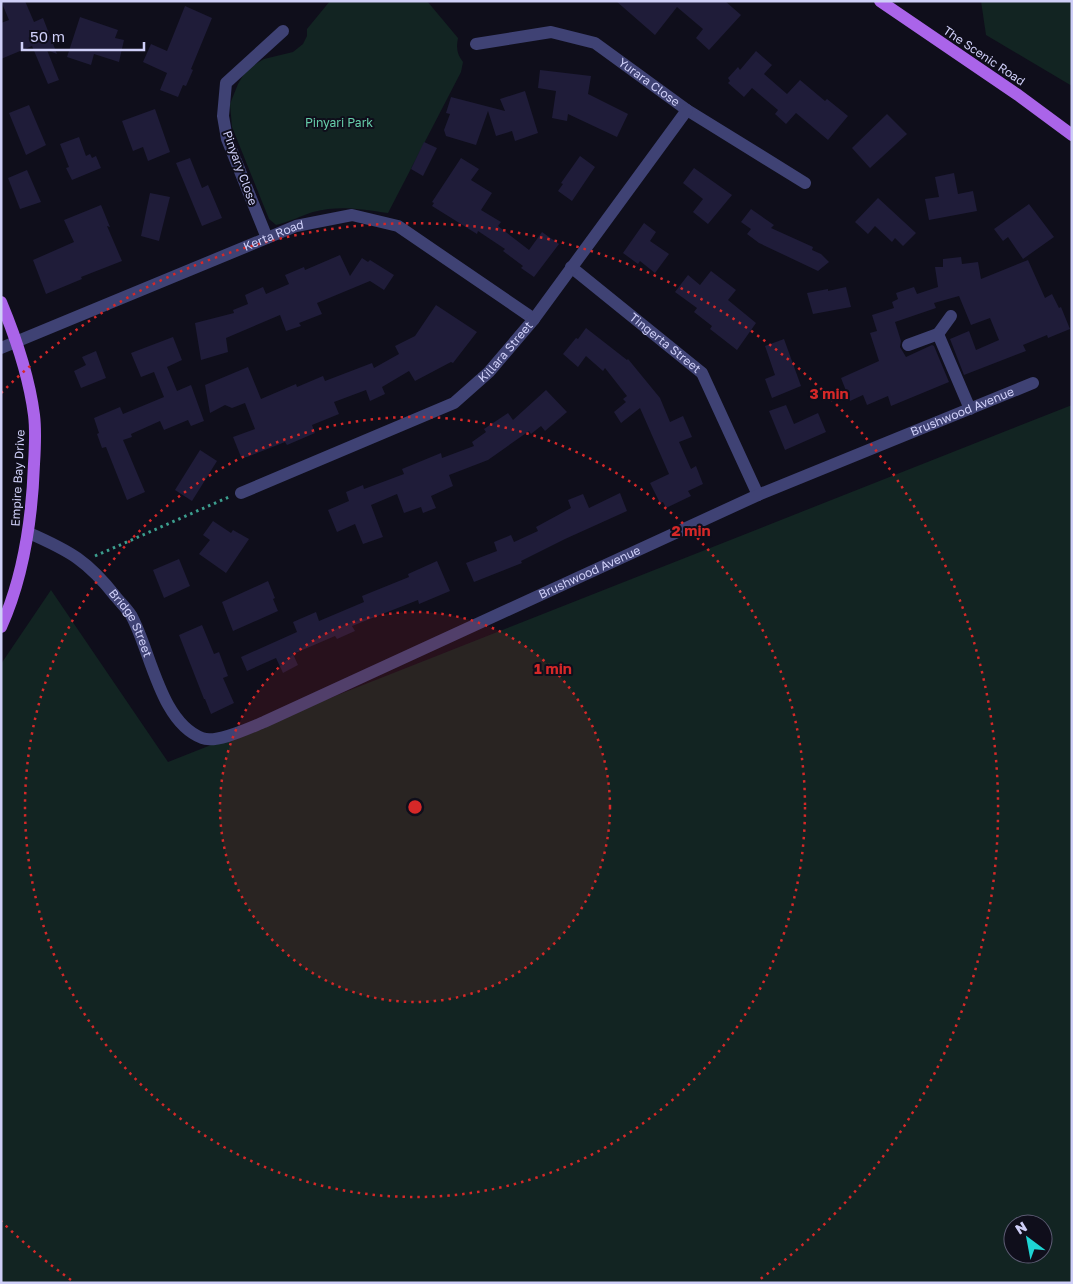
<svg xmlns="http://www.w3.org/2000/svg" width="1073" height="1284" font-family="'Golos Text',sans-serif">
<rect width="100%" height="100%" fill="#0f0e1b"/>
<!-- green -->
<g fill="#122422" fill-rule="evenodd">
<path d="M330 1H427L458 38C456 48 457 54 463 62L461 72 388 213C361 209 340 205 313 212 301 216 289 222 276 225L269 219 232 127 230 104 238 84 247 69 264 59 293 52 303 44 307 36V29Z"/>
<polygon points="981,1 1072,1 1072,86 986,35"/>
<path d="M1072 405V1283H1V664L51 590 168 762ZM1013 1224H1043V1254H1013Z"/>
</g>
<!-- building -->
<g fill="#1f1c39">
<polygon points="1,1 25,1 34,22 43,18 57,54 47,50 59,80 48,84 32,46 1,59 1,23 9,20"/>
<polygon points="616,1 725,1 741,15 709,50 696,38 703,29 677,7 655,35"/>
<polygon points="185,6 212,18 191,69 193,70 186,86 183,85 178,97 160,90 167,73 143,62 151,44 167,51"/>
<polygon points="80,17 118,30 115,38 124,40 119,62 94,54 91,65 67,57"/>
<polygon points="756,51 772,65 764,74 787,94 800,80 825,101 827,99 848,116 828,140 796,113 786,124 775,114 778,110 752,88 744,97 728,83 730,81 728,78 738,67 740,70"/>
<polygon points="540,70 591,76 588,94 628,114 617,137 568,114 567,121 552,118 556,91 538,88"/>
<polygon points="525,91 538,133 515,141 512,131 496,136 488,111 476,145 446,136 444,130 450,114 446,113 451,97 505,111 500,99"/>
<polygon points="29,105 46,145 26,155 9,113"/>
<polygon points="155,109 170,152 148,161 143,147 133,151 122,121"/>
<polygon points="887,114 907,134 870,168 852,148"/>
<polygon points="79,137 86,156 90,154 92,158 96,156 101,168 72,180 66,168 69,167 60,144"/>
<polygon points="424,142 437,148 423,176 411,169"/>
<polygon points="580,156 595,167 572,201 558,191 563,184 561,183"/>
<polygon points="190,158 202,188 208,185 222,218 202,226 176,163"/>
<polygon points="461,158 479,169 471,180 492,193 481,210 501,222 498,226 529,250 542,232 559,244 534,277 521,268 523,266 503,251 505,249 478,231 477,234 432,206 434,203 432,202"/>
<polygon points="694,168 732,195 708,224 693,212 703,199 683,183"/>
<polygon points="27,170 41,202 20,209 8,178"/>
<polygon points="954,173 958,194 973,191 977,211 929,220 925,199 939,197 935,177"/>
<polygon points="150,193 170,197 159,241 141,236"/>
<polygon points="878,198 916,233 903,246 895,238 892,242 875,226 868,234 855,222"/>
<polygon points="1029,204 1054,237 1023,259 1008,237 1003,241 994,229"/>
<polygon points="101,205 110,227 107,226 122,261 81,277 82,279 46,294 33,260 74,242 64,220"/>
<polygon points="751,209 774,225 771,228 813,247 812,250 821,254 829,262 818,271 759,243 747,234 751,229 741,222"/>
<polygon points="644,223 656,232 650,241 669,254 655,273 640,261 638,264 623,253"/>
<polygon points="340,255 350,276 362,258 368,262 370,260 394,275 384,290 370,281 317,303 322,314 299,323 301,326 286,331 280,315 226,338 228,352 201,360 195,323 234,313 233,310 248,304 245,295 263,287 266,294 289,284 285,275 304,267 305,270"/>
<polygon points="961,257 962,264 978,262 981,279 1028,260 1045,298 1052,294 1059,308 1061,307 1070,329 1048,338 1047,335 1023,345 1026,351 964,375 950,339 969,331 976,350 999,340 990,318 971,325 959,296 934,303 936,308 895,322 901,341 900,347 906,357 932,345 934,346 949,382 891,406 888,396 867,405 863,395 850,401 841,378 879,361 870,333 877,331 872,315 894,308 892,302 898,299 896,293 914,287 917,294 938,287 935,267 943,267 943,259"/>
<polygon points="711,271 736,290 728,300 756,323 737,350 710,329 712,326 694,312 697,308 675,292 688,275 700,285"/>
<polygon points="846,287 851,307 813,314 807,293 828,289 828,291"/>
<polygon points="436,305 477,332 453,363 451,362 415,381 409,371 382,387 385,394 370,401 366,390 334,402 339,414 312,425 315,433 287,445 285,442 247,457 241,457 233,437 255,429 245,403 232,408 225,405 210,413 205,385 248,367 261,399 296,384 297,387 323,376 325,381 372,363 374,368 399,354 395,346 415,336"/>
<polygon points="586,328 627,360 628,359 660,398 670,422 683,416 692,437 679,442 691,469 696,466 703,484 688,491 691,496 666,508 663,502 660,503 650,483 669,474 640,408 621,423 614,412 626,402 623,399 627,396 605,368 603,371 586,356 578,367 563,354 576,338 578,339"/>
<polygon points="173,337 182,360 167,367 177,391 191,385 204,421 191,426 188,420 164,430 160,421 131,434 132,437 123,440 145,492 127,500 106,447 102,448 97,434 99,433 94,418 120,407 123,414 164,397 154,372 141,377 131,353"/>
<polygon points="784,339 801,386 772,398 765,379 775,375 765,346"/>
<polygon points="96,351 106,378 81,388 74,371 86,365 82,357"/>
<polygon points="546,390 567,412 545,431 541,426 531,434 529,431 488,460 449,475 453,486 431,496 436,508 423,513 421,507 404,513 397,494 371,505 383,537 363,544 355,524 337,532 328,510 349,501 346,492 363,485 364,489 404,474 402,469 441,453 442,458 474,446 472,442 486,432 484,429 508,413 513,420"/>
<polygon points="786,405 794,424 818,413 826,432 785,450 769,411"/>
<polygon points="200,450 217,461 192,501 175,490"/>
<polygon points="620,493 627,511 565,539 521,561 522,563 474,582 466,563 497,551 494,542 511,535 514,542 538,531 536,527 571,508 568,500 583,494 589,508"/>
<polygon points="213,521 231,533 233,530 249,539 226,573 199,554 210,540 203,535"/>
<polygon points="179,559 190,586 164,598 153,570"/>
<polygon points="437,561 450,591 419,604 418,600 352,626 355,631 337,639 335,636 293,654 298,665 283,673 276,658 247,671 241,657 297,632 293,622 316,612 319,621 364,602 362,596 409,577 408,574"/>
<polygon points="268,581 275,598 273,599 278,611 233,631 222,602"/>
<polygon points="202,625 214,654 219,652 228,676 223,678 234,703 211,714 205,699 204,699 179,635"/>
</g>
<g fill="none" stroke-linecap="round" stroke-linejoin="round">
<!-- path -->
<polyline stroke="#3c9e8e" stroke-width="3" stroke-dasharray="2.5 4" stroke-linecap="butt" points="95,556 229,497"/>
<!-- minor -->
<g stroke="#3f4274" stroke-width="12">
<path id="s1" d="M476 44 551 32 595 43 687 110 805 183"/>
<polyline points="267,238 227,139 223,116 226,83 283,31"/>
<path id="s2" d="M571 267 702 373 758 495"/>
<polyline points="938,334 951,316"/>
<polyline points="908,345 938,334 970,409"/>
<path id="s3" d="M1 348 296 226 352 215 398 226 534 319"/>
<path id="s4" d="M241 493 454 403 489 372 534 319 687 110"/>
<path id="s5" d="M29 533C70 551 88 561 116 597 121 603 127 609 131 615 151 651 160 722 202 738 216 744 249 728 264 722L758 495 1033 383"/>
</g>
<!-- major -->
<g stroke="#aa64e9" stroke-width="12">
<polyline points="880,1 1018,95 1072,135"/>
<path d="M1 302C16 338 29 376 34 415 36 431 35 448 34 464 32 519 24 576 1 627"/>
</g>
</g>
<!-- distance rings -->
<circle cx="415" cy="807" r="195" fill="#d62828" fill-opacity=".12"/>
<g fill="none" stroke="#d62828" stroke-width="2.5" stroke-dasharray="2.5 5">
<circle cx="415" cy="807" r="195"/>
<circle cx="415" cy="807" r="390"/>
<path d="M71 1280A585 585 0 0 1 1 1221M1 393A585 585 0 1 1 759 1280"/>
</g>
<g text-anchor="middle" stroke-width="4" stroke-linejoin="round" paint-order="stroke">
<!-- street labels -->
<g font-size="12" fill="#cfcff8" stroke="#0f0e1b">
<text transform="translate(984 56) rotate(34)" y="4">The Scenic Road</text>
<text dy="4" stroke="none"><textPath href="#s1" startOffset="188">Yurara Close</textPath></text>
<text transform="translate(240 168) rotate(70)" y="4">Pinyary Close</text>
<text dy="4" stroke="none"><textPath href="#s3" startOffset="295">Kerta Road</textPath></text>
<text dy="4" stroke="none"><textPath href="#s2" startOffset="121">Tingerta Street</textPath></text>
<text dy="4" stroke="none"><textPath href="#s4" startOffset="304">Killara Street</textPath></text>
<text dy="4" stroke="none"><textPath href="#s5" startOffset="1108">Brushwood Avenue</textPath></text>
<text transform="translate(18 478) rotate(-87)" y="4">Empire Bay Drive</text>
<text dy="4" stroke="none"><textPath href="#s5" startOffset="702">Brushwood Avenue</textPath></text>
<text dy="4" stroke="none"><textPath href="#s5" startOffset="140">Bridge Street</textPath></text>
</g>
<!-- park labels -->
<g font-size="12" fill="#66cda9" stroke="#0f0e1b">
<text x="339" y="127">Pinyari Park</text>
</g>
</g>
<circle cx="415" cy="807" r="8" fill="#d62828" stroke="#0f0e1b" stroke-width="2.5"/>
<g font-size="15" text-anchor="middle" font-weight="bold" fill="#d62828" stroke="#0f0e1b" stroke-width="4" stroke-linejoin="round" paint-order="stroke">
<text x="829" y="399">3 min</text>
<text x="691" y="536">2 min</text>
<text x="553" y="674">1 min</text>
</g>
<!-- border -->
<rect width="1073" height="1284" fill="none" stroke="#cfcff8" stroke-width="5"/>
<!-- north arrow -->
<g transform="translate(1028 1239) rotate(328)"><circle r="24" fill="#0f0e1b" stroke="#5c5b73"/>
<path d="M0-4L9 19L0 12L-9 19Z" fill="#1ed5d4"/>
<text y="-8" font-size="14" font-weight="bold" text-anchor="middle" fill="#cfcff8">N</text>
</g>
<!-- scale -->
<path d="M22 42v8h122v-8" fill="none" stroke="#cfcff8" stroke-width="2.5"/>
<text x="30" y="42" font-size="15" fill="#cfcff8" stroke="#0f0e1b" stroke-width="4" paint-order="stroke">50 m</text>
</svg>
